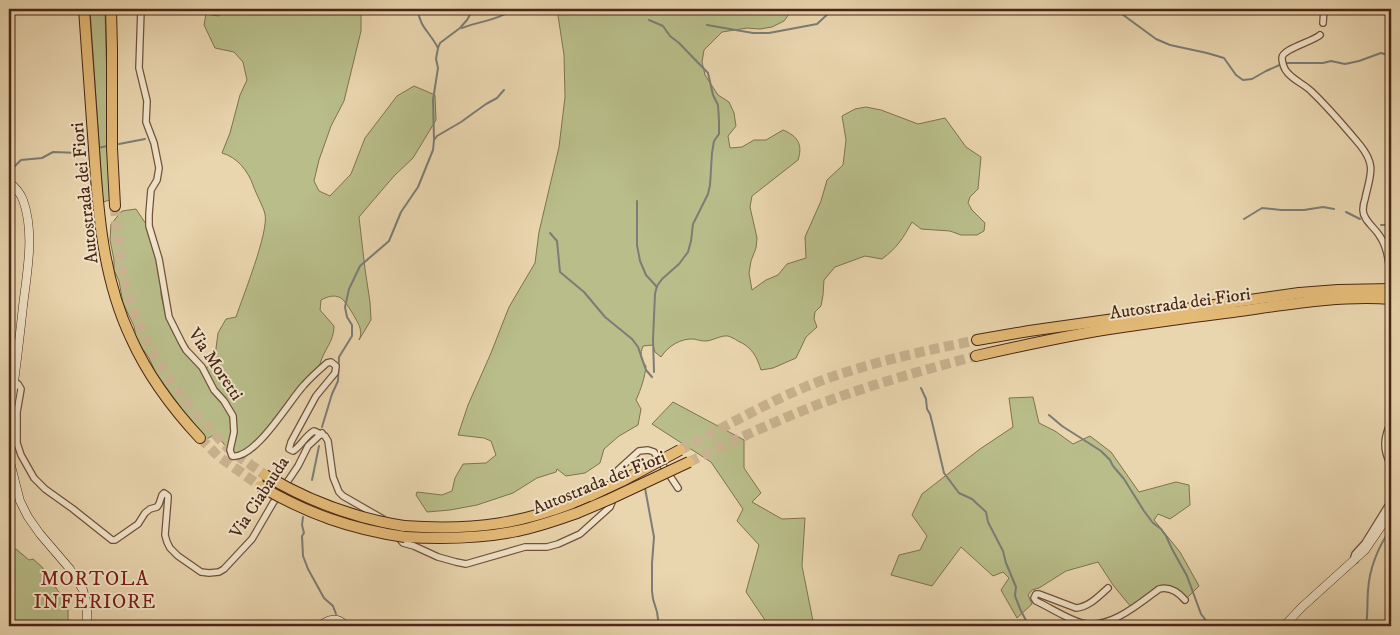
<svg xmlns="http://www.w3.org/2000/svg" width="1400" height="635" font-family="'IM FELL DW Pica',serif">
<rect width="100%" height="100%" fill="#e9d5ae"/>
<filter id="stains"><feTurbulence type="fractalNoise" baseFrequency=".004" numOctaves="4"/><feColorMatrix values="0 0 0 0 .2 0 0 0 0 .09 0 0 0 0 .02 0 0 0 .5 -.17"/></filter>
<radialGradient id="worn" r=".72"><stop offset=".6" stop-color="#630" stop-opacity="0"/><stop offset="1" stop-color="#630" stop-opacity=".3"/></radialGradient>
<!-- green -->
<g fill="#b8bd89" stroke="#807250">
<polygon points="90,9 105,9 110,200 103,202"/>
<path d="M223 9H361V31L344 101 331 126 319 160 314 181 319 191 330 196 351 174 365 138 397 96 414 86 435 95 436 120 413 158 394 176 359 217 365 269 370 302 371 320 359 340C361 336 361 333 360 328 359 323 345 300 341 298 334 294 327 297 321 300L320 310 334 326C334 342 324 349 320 364L257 442 249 448 237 454 229 451 218 436H212L205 440 199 433 156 373 149 358 142 348 136 337 134 326 123 303 119 281 114 270V260L110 240 111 224 122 211 136 209 148 227 158 266 161 279V295L165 312 173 333 195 363 205 368 214 364 218 333 226 319 236 317C243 296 269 232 265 214 263 206 256 194 253 185 248 171 237 157 222 153L230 133 240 95 247 80 243 62 234 52 215 48 204 25 206 14 219 16Z"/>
<path d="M557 9 792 10 784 21 772 27 760 29 747 28 722 32 704 50 702 62 705 75 718 95 729 102 734 113 736 126 728 136 730 148 742 147 754 140H766L783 130C798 136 803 145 798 160L752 196 750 207 757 238 756 248 751 261 749 273 752 290 766 280 778 275 787 264 806 258 805 237 821 201 827 180 843 165 846 140 842 116 855 109 866 107 881 110 918 124 945 118 966 147 981 157 978 189 970 197 968 203 972 210 985 223 984 231 977 235H961L950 231 921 229 912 222C903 238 898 247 882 259L865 256 835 267 824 280 823 295 821 306 815 312 814 319 817 327 806 337 796 358 773 368 761 370C757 357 752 347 738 341 735 339 731 337 728 336 720 335 713 341 705 341 701 341 698 340 694 339 681 338 668 346 661 357L655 352 653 345 643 346C640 354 640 359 646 366 645 377 641 389 636 400L641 409 638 425 619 436 604 449 600 463 585 473 566 476 557 469 556 472 537 478 513 493 477 505 450 510 427 512 416 495 417 492 442 495 452 491 455 478 463 464 486 463 496 455 491 441 484 438 458 435 468 405 491 353 509 307 535 263 539 232 559 147 565 97 564 55Z"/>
<path d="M1033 397 1039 423 1055 431 1073 444 1090 436 1111 452 1139 492 1176 482 1189 485 1190 505 1170 519 1158 514 1154 520 1180 552 1199 586 1186 599 1170 589C1150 593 1146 594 1131 607L1113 585 1098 562 1066 571 1039 588 1032 590 1028 595 1032 604 1017 618 1001 590 1009 578 1003 572 993 576 961 547 932 586 891 575 899 555 920 550 927 536 912 515 922 494 980 449 1013 427 1009 398Z"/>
<polygon points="673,402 744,440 744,468 761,493 752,502 782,519 805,518 802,566 814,626 769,626 746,592 759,545 737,521 743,509 711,462 652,424"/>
<polygon points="9,549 16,549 29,560 33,559 42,567 58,591 67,601 68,607 68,622 76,623 79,626 9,626"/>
</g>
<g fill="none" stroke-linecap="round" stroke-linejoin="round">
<!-- stream -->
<g stroke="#7b7d76" stroke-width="2">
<path d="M418 9C419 27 430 32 438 48"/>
<polyline points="1115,9 1156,39 1170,45 1207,53 1224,58 1236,75 1243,80 1252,79 1266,71 1284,63 1323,63 1331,61 1345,64 1359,61 1381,53 1391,56"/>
<polyline points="649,20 663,26 670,36 679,43 708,73 713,95 718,105 719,121 719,134 714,141 712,153 710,185 708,194 693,224 691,241 688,252 679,264 662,279 657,286 655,294 653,339 654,372"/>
<polyline points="707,25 753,33 769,33 817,24 830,12 851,11 863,9"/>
<path d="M462 28C474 23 505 18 512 9"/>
<polyline points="434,140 437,136 461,122 486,104 497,98 504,90"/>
<polyline points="119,144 145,139"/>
<polyline points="98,148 107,146"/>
<polyline points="9,172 21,160 42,158 53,152 80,153 87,151"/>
<polyline points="637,201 637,245 640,261 646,275 657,287"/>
<polyline points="1346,212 1360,219"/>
<polyline points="1244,219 1262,208 1281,210 1304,210 1323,207 1334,209"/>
<polyline points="1381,225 1391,225"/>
<polyline points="550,233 557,241 560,272 584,292 605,317 632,339 638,347 646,370 652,377"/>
<polyline points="921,388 926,399 927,409 930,414 933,426 944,473 959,493 972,499 986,512 988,522 1003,551 1006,563 1016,587 1015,596 1021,611 1029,626"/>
<polyline points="1049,415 1062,426 1101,451 1110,460 1113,466 1124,479 1144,511 1153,523 1161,529 1166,536 1172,549 1187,576 1201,614 1208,623 1213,626"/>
<polyline points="322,427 332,394 338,381 339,357 352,336 352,325 347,317 345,307 349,289 360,266 389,241 401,212 418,187 433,150 434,140 433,100 438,68 436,59 438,48 440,43 460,28 467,20 473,9"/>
<polyline points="312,480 319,446"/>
<polyline points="645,488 654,537 652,563 652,591 653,599 657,612 659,626"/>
<polyline points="303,517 302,525 304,533 302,536 303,556 308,569 324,598 333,606 336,614"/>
<path d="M1366 626C1368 614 1367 603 1368 591 1369 570 1378 546 1391 529"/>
</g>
<!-- highway-tunnel -->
<g stroke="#c9b290" stroke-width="10" stroke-dasharray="10 5" stroke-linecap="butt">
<path d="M115 206C117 236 120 267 129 296 144 346 172 388 207 425 214 433 221 441 228 448 240 458 253 466 265 475"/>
<polyline points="200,438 218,456 260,486"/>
<path d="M680 450C721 429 762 405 805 387 861 364 919 352 977 340"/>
<path d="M689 462C733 441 777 420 822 403 873 384 924 370 976 356"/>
</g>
<defs>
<g id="street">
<path d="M141 9 139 68 147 101 146 122 154 143 159 168 157 180 151 190 149 214V226L159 259 169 317 182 343 186 350 202 367 214 390 224 401 233 416 234 432 230 450 232 456C255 460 289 401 304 385 311 377 319 370 327 363L331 362 336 366 335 373 316 396 291 442 289 449 293 451C301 446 305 436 314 431L325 436 328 441 333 477 339 492 343 496 383 519 403 543 414 546 438 557 456 562 466 564 525 547H547L558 544 580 534 610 507 612 502 618 470 639 451 648 450 654 452 678 488"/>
<polyline points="1323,23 1324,9"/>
<path d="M1320 35C1312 42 1282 49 1282 58 1282 62 1284 69 1287 72 1293 80 1304 84 1311 91 1329 108 1344 126 1360 145 1377 166 1370 175 1365 199 1364 202 1363 206 1363 210 1363 220 1374 227 1379 235 1388 247 1389 265 1391 279"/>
<polyline points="15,382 18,384 21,389 17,412 17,443 21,455 34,478 45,489 73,509 112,540 115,540 138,524 145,513 150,509 157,507 159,504 162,495 164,493 168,496 168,498 165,535 167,542 170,548 178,556 201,572 209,573 219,572 224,569 252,539 273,503 298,466 308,446 322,433"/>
<path d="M1391 422C1384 437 1382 449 1391 465"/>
<polyline points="1355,560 1354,557 1355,554 1365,543 1391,501"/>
<path d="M1108 588C1099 596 1089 607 1076 608L1039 594H1036L1034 598 1036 601C1051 608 1067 619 1082 623 1109 630 1139 604 1159 589 1170 586 1178 592 1185 600"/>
</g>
<g id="secondary">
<path d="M9 182C15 187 20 192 23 200 35 233 27 272 23 306 19 343 15 380 9 416"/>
<polyline points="9,458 20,501 28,517 40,534 70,569 83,590 87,605 87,626"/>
<path d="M320 626C329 618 338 617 346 626"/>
<polyline points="1284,626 1302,607 1365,550 1391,512"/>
</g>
<g id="highway">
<path d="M84 9C87 56 91 102 94 149 98 213 103 279 131 338 148 376 172 408 200 438"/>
<polyline points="111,9 112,49 112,148 115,206"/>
<polyline points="977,340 1029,331 1299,293 1338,290 1391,289"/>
<path d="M976 356C1020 346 1065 336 1109 329 1150 323 1192 317 1233 312 1285 305 1339 295 1391 299"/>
<path d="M404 526C474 531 525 524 590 496"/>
<path d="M405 537C443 539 480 539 517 531 538 527 557 520 577 513"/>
</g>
</defs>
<!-- street casing -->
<use href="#street" stroke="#71523c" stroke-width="8"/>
<!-- secondary casing -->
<use href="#secondary" stroke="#492716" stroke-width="9"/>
<!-- highway casing -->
<use href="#highway" stroke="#492716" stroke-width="12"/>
<!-- street -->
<use href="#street" stroke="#f1e4ca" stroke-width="5.5"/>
<!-- secondary -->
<use href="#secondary" stroke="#f1e4ca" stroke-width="8"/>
<!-- highway -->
<use href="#highway" stroke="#e4ba77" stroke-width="10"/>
<defs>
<g id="highway-bridge">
<path d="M265 475C308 501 354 518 404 526"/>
<path d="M260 486C308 514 351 529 405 537"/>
<polyline points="590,496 622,481 680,450"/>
<polyline points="577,513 610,499 689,462"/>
</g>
</defs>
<!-- highway-bridge casing -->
<use href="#highway-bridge" stroke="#492716" stroke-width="12" stroke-linecap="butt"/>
<!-- highway-bridge -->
<use href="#highway-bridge" stroke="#e4ba77" stroke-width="10"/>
</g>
<g text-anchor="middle" stroke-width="4" stroke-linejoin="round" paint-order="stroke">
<!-- street labels -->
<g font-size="18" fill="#492716" stroke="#f1e4ca">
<text transform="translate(84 193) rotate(-96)" y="6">Autostrada dei Fiori</text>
<text transform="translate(1180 303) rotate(-8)" y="6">Autostrada dei Fiori</text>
<text transform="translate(216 364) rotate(56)" y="6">Via Moretti</text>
<text transform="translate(599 482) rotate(-22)" y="6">Autostrada dei Fiori</text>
<text transform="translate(259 497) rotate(-57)" y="6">Via Ciabauda</text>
</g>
<!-- quarter labels -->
<g font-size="20" letter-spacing="1" fill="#7a1f14" stroke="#f1e4ca">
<text x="95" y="585">MORTOLA<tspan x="95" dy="23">INFERIORE</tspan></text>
</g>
</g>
<!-- margin -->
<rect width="1400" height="635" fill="none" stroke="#e9d5ae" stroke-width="30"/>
<rect x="10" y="10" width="1380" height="615" fill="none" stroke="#492716" stroke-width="2.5"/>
<rect x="15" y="15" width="1370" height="605" fill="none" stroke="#492716"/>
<rect width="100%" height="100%" filter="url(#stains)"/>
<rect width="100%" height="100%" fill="url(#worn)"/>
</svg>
